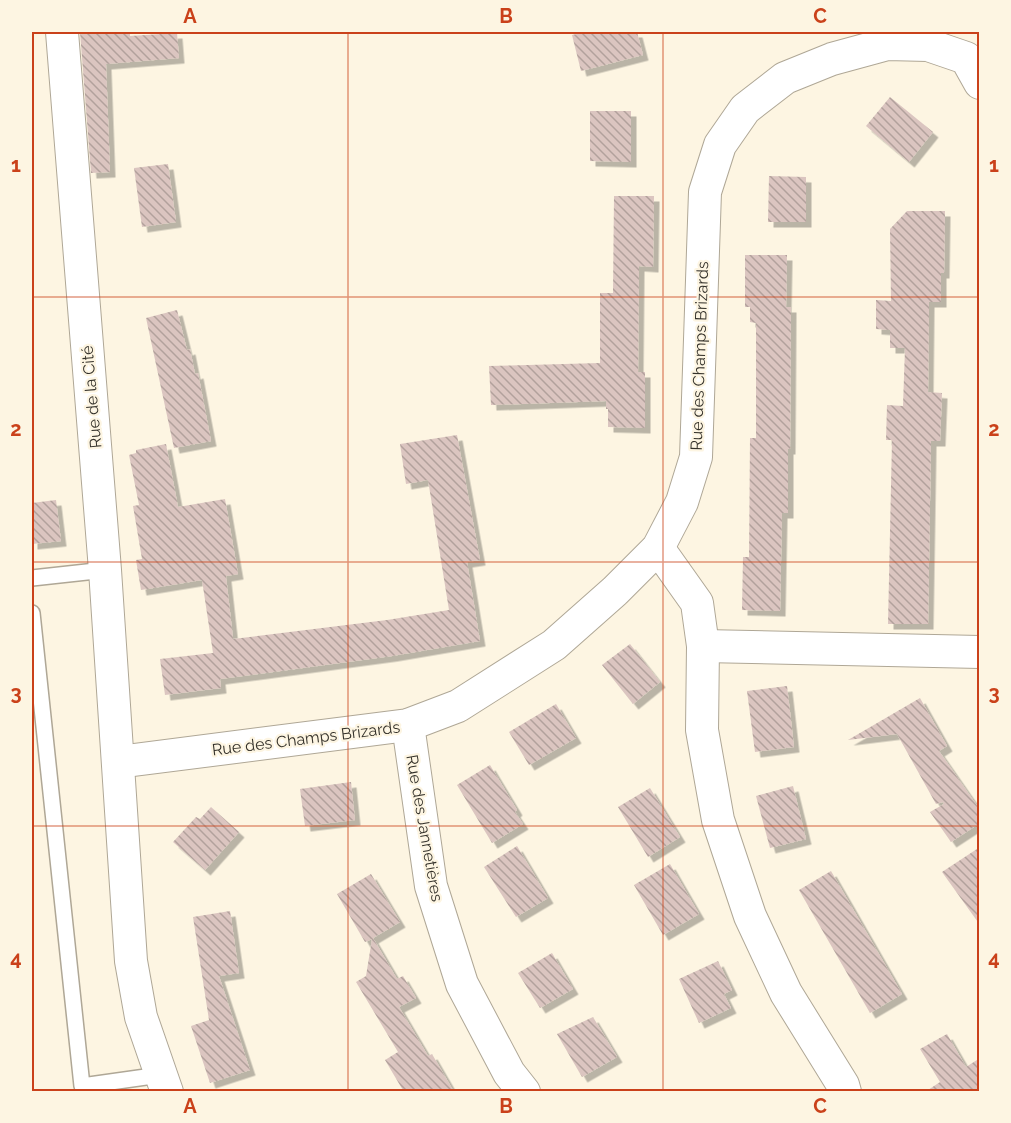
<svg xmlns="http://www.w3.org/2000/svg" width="1011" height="1123" font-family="Raleway,sans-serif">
<defs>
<pattern id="building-back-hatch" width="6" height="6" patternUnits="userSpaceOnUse" patternTransform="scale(1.5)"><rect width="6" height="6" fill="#dbc5c0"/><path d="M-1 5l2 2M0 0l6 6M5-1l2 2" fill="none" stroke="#b2a19c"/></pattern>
<filter id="shadow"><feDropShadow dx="5.5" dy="5.5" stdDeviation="0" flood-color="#0004"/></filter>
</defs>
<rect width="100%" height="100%" fill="#fdf5e2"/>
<!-- building -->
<g fill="url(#building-back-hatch)" filter="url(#shadow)">
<polygon points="80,32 130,32 130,36 177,33 179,58 106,64 110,172 91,173"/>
<polygon points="586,32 637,32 643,55 581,71 572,35"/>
<polygon points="890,97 933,132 909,162 866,126"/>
<polygon points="590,111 631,111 631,162 590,161"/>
<polygon points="168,164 176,222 142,227 134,168"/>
<polygon points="769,176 806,177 806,222 768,222"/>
<polygon points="614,196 654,196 653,267 639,266 638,372 645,372 645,428 608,427 608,409 606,409 606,401 491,405 489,366 600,363 600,293 613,293"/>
<polygon points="907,211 945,211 944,273 941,273 941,302 929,302 928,392 942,393 940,441 931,441 928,624 888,624 892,440 886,440 887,405 903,406 905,348 890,348 890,330 876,329 876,300 891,301 890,229"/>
<polygon points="745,255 787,255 786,307 791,307 790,449 788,449 788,513 782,513 780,611 742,610 743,557 749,557 750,438 756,438 756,323 750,322 750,307 745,307"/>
<polygon points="177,310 187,350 190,349 195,374 198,373 211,441 174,448 146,318"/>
<polygon points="457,435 480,560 467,562 480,641 392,656 220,679 221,688 165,695 160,659 213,653 202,580 141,590 136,560 142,559 133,506 139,505 129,455 136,453 136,450 166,444 178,507 225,499 238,574 226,576 233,639 387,620 449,610 428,480 406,484 400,444"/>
<polygon points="56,500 61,541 32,544 32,503"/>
<polygon points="630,644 660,682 633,704 602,665"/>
<polygon points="787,686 794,747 755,752 747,691"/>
<polygon points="920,698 947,746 939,751 980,810 980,823 951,842 930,812 944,804 943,802 936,804 897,734 848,740"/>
<polygon points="556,704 576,738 529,765 509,732"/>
<polygon points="490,765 517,810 515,812 523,824 492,843 457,785"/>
<polygon points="351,782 355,820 305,826 300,789"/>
<polygon points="793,786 806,839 770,848 756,796"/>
<polygon points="650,788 680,837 648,857 618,807"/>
<polygon points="211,807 239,832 205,870 173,842 196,817 200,819"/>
<polygon points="517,846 548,898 516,917 484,867"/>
<polygon points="980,847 980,925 942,872"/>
<polygon points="670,864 699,914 663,935 634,885"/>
<polygon points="831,871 902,994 870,1013 799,890"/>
<polygon points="371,874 400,922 373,938 397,979 403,976 416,998 399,1007 428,1056 432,1054 454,1092 404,1092 385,1060 398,1052 356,982 366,976 372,939 365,942 337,894"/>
<polygon points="230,911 239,973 219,976 250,1070 210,1083 191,1026 209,1020 193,917"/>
<polygon points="552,953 573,989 540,1008 518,973"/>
<polygon points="718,961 732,990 724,994 731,1008 699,1023 679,979"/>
<polygon points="593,1017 617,1057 582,1077 557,1034"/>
<polygon points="947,1034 966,1067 980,1058 980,1092 925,1092 940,1082 920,1049"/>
</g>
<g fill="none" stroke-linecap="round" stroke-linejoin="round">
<defs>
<g id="service">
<polyline points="32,578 105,570"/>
<polyline points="32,613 82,1086 160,1075"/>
</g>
<g id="minor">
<polyline points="62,32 105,570 131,961 141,1017 167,1092"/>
<polyline points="658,548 697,603 703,646 702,730 718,820 750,916 786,993 843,1085 845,1092"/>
<polyline points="703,646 980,652"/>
<polyline points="408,725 431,886 462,984 509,1073 524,1092"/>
<polyline points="118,762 408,725 458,706 554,645 615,591 658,548 682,502 696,457 705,192 720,145 745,109 785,78 832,59 887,44 928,45 966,58 980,83"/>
</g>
</defs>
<!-- service casing -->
<use href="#service" stroke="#afa796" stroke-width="18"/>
<!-- minor casing -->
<use href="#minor" stroke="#afa796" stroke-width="34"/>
<!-- service -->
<use href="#service" stroke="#fff" stroke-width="15"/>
<!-- minor -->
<use href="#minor" stroke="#fff" stroke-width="32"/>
</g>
<!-- grid -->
<path fill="none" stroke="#ca411a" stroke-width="1.5" stroke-opacity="0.55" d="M348 32V1092M663 32V1092M32 297H980M32 562H980M32 826H980"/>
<g text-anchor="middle" stroke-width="4.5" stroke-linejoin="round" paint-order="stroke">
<!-- street labels -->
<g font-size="16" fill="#34312a" stroke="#fdf5e2">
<text transform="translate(699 356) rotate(-88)" y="6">Rue des Champs Brizards</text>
<text transform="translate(91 397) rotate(-95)" y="6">Rue de la Cité</text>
<text transform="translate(306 738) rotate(-7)" y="6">Rue des Champs Brizards</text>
<text transform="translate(425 828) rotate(80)" y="6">Rue des Jannetières</text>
</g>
</g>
<!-- border -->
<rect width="1011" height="1123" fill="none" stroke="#fdf5e2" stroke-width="66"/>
<rect x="33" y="33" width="945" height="1057" fill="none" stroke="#ca411a" stroke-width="2"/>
<g font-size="20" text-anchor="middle" font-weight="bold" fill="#ca411a">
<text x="190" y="23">A</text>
<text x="506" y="23">B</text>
<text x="820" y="23">C</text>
<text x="16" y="172">1</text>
<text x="994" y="172">1</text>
<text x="16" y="436">2</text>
<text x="994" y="436">2</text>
<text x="16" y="700">3</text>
<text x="994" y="700">3</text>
<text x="16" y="965">4</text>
<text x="994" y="965">4</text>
<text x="190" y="1113">A</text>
<text x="506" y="1113">B</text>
<text x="820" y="1113">C</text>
</g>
</svg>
